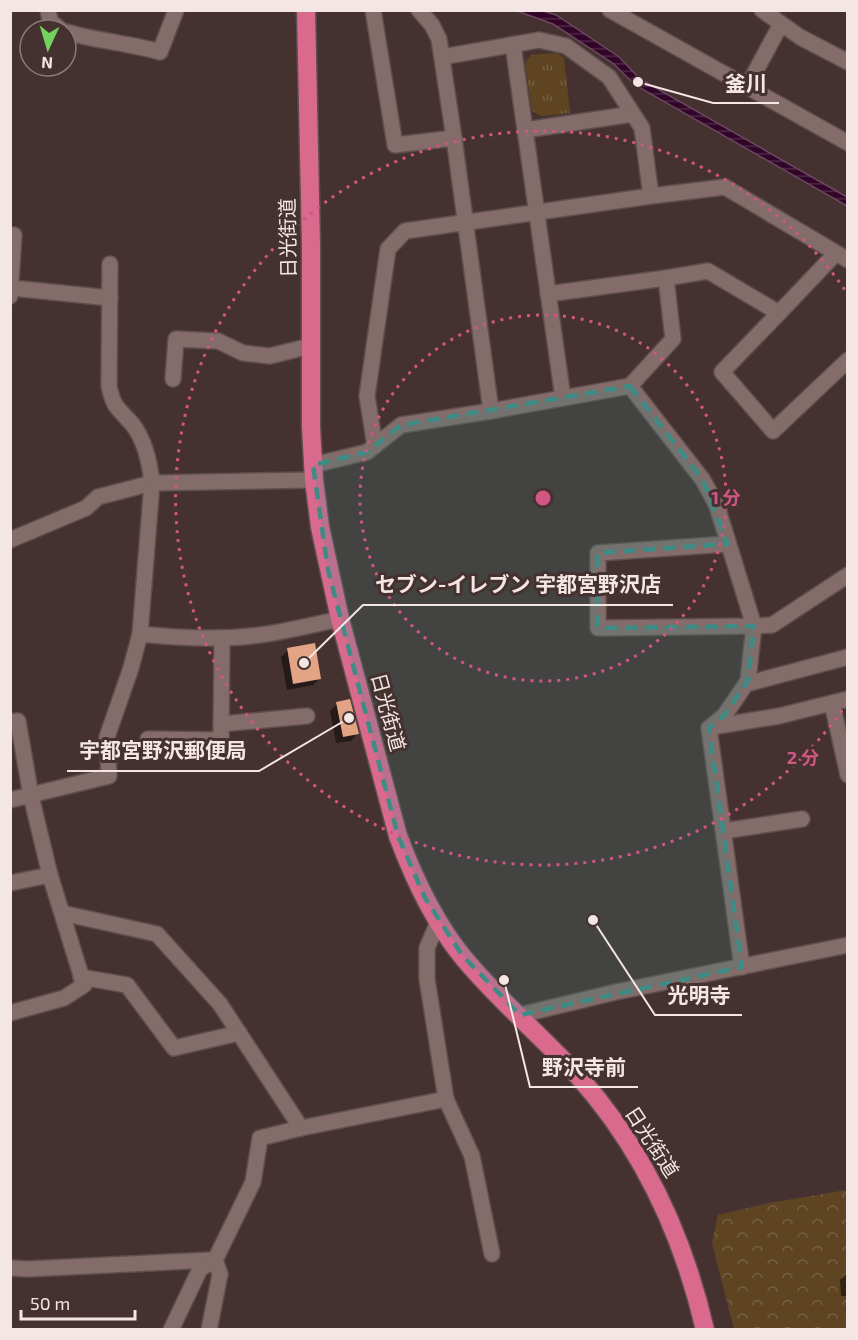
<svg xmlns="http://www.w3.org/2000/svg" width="858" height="1340" font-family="'Exo 2','Noto Sans JP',sans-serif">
<defs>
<pattern id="forest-crowns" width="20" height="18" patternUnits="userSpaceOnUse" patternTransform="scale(1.5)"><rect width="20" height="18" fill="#5f4422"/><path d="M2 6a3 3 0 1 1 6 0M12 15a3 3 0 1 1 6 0" fill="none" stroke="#765f42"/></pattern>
<pattern id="park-tufts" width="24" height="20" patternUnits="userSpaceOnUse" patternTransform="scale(1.5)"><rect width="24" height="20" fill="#5f4422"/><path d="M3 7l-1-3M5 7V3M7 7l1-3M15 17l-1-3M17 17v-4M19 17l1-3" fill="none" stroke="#765f42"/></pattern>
<pattern id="water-rules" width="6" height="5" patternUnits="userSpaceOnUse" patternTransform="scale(1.5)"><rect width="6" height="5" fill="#310428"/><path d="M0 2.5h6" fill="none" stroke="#4f2947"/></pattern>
</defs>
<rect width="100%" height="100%" fill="#453230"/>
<!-- forest -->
<polygon fill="url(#forest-crowns)" points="847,1190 847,1329 734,1329 712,1243 718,1215 769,1203"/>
<!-- park -->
<polygon fill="url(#park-tufts)" points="557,53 564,58 570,113 541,116 532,111 525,63 531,55"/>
<!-- water -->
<polygon fill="url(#water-rules)" stroke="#6b4860" stroke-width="1.5" points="517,11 543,11 556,15 619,57 640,79 847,197 847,206 635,85 614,64 553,24"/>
<!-- shadow -->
<g fill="#0007">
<polygon points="288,650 320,678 313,685 287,690 281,657"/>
<polygon points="337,704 357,734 351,741 336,743 330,711"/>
<polygon points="847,1273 848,1296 841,1296 840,1280"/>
</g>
<!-- building -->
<g fill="#e2a485">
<polygon points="315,643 321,679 293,684 287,648"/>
<polygon points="350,699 359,734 343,737 336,702"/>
</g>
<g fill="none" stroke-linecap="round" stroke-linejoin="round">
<defs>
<g id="minor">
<polyline points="48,10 50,21 61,30"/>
<polyline points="373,10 395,145 454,138"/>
<polyline points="419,10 432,25 439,39 454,138 491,411"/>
<polyline points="610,10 848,143"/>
<polyline points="762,10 800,37 848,62"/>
<path d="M66 32C97 41 129 43 160 52L176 10"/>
<polyline points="513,45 563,398"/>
<polyline points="442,57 539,40 566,46 609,77 642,128 651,196 725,187 848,260"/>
<polyline points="747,87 781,24"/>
<polyline points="525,130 633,114"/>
<polyline points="10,235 14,235 10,296"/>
<polyline points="12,288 110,298"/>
<polyline points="548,294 666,278"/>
<polyline points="779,313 836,253"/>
<polyline points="173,379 176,339 218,341 243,353 270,356 310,346"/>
<polyline points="630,386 703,480 717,506 754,626 748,681 724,716 709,728 742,967"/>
<polyline points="375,446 367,396 388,249 405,231 651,196"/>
<polyline points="313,465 367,452 401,425 491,411 630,386 673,339 666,278 708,271 779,313 722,372 773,431 848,360"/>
<polyline points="10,540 86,508 98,497 152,483 314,480"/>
<polyline points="728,544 598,553 598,628 754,626 772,625 848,575"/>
<path d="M140 634C178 638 214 640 252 636 282 633 311 625 340 619"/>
<polyline points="746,684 848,657"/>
<polyline points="832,703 848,775"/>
<polyline points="10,722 18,721 31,796 50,875 84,985 64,998 10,1013"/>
<polyline points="221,724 307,716"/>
<polyline points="712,727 779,716 848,699"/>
<polyline points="148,739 221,740 222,638"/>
<path d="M10 800 109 776 107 737 131 668 140 634 152 483C150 464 145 441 133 425 119 408 114 410 109 386L110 264"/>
<polyline points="724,831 802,819"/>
<polyline points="10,883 50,875"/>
<polyline points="62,913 157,934 220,1004 301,1128"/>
<polyline points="81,977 127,985 174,1048 239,1033"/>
<polyline points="520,1015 616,992 848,945"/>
<polyline points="446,1099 472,1156 492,1254"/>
<polyline points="10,1268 28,1269 211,1260"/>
<polyline points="171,1330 200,1269 215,1260 253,1182 260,1138 301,1128 446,1099 427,979 427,948 438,922"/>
<polyline points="209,1330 220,1274 215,1260"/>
</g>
<path id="trunk" d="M306 10 311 245V427L314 480 320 527 340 619 398 836C414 879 433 920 462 956 497 999 541 1035 579 1077 644 1150 683 1235 705 1330"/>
</defs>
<!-- minor casing -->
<use href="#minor" stroke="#5f4e4d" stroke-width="18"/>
<!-- trunk casing -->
<use href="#trunk" stroke="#5f4e4d" stroke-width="21"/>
<!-- minor -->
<use href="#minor" stroke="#836c6a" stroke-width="15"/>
<!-- trunk -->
<use href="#trunk" stroke="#da698e" stroke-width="18"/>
</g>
<!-- marked area -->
<path fill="#3d8c86" fill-opacity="0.2" stroke="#3d8c86" stroke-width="4.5" stroke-dasharray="12 8" stroke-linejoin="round" d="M630 386 703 480 728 544 598 553V628L754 626 748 681 724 716 709 728 742 967 520 1015 462 955 425 898 398 836 328 570 313 465 367 452 401 425Z"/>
<!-- distance rings -->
<g fill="none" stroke="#d15684" stroke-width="3" stroke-dasharray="3 6">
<circle cx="543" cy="498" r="183"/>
<path d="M847 703A367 367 0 1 1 847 293"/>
</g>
<g text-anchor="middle" stroke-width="6" stroke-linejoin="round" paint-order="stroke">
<!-- street labels -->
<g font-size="20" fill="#f3e6e4" stroke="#453230">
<text transform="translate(288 238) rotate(-91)" y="7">日光街道</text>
<text transform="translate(388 712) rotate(75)" y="7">日光街道</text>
<text transform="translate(652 1142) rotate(57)" y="7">日光街道</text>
</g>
</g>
<circle cx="543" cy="498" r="9" fill="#d15684" stroke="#453230" stroke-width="3"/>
<g font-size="18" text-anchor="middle" font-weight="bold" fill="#d15684" stroke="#453230" stroke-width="6" stroke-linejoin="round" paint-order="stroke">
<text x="726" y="504">1 分</text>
<text x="803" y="764">2 分</text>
</g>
<!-- callouts -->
<path fill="none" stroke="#f3e6e4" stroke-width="2" d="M638 82L713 103H779M304 663L363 605H673M349 718L259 771H67M593 920L655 1015H742M504 980L530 1087H638"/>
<g fill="#f3e6e4" stroke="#453230" stroke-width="2">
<circle cx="638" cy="82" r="6"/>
<circle cx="304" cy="663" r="6"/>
<circle cx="349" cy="718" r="6"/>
<circle cx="593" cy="920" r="6"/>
<circle cx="504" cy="980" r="6"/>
</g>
<g font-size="21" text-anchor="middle" font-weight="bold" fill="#f3e6e4" stroke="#453230" stroke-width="6" stroke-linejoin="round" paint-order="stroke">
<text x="746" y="91">釜川</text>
<text x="518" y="592">セブン-イレブン 宇都宮野沢店</text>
<text x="163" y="758">宇都宮野沢郵便局</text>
<text x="699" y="1003">光明寺</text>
<text x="584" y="1075">野沢寺前</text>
</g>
<!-- border -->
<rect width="858" height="1340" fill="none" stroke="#f3e6e4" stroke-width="24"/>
<!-- north arrow -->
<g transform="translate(48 48) rotate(184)"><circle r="28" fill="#453230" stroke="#8b7a78" stroke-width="1.5"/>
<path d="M0-4.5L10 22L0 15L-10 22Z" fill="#73d25c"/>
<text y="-9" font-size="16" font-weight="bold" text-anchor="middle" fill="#f3e6e4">N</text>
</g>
<!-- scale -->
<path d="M21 1310v9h114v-9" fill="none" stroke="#f3e6e4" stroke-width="3"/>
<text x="30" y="1310" font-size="18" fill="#f3e6e4" stroke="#453230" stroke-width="4.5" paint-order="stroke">50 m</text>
</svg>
